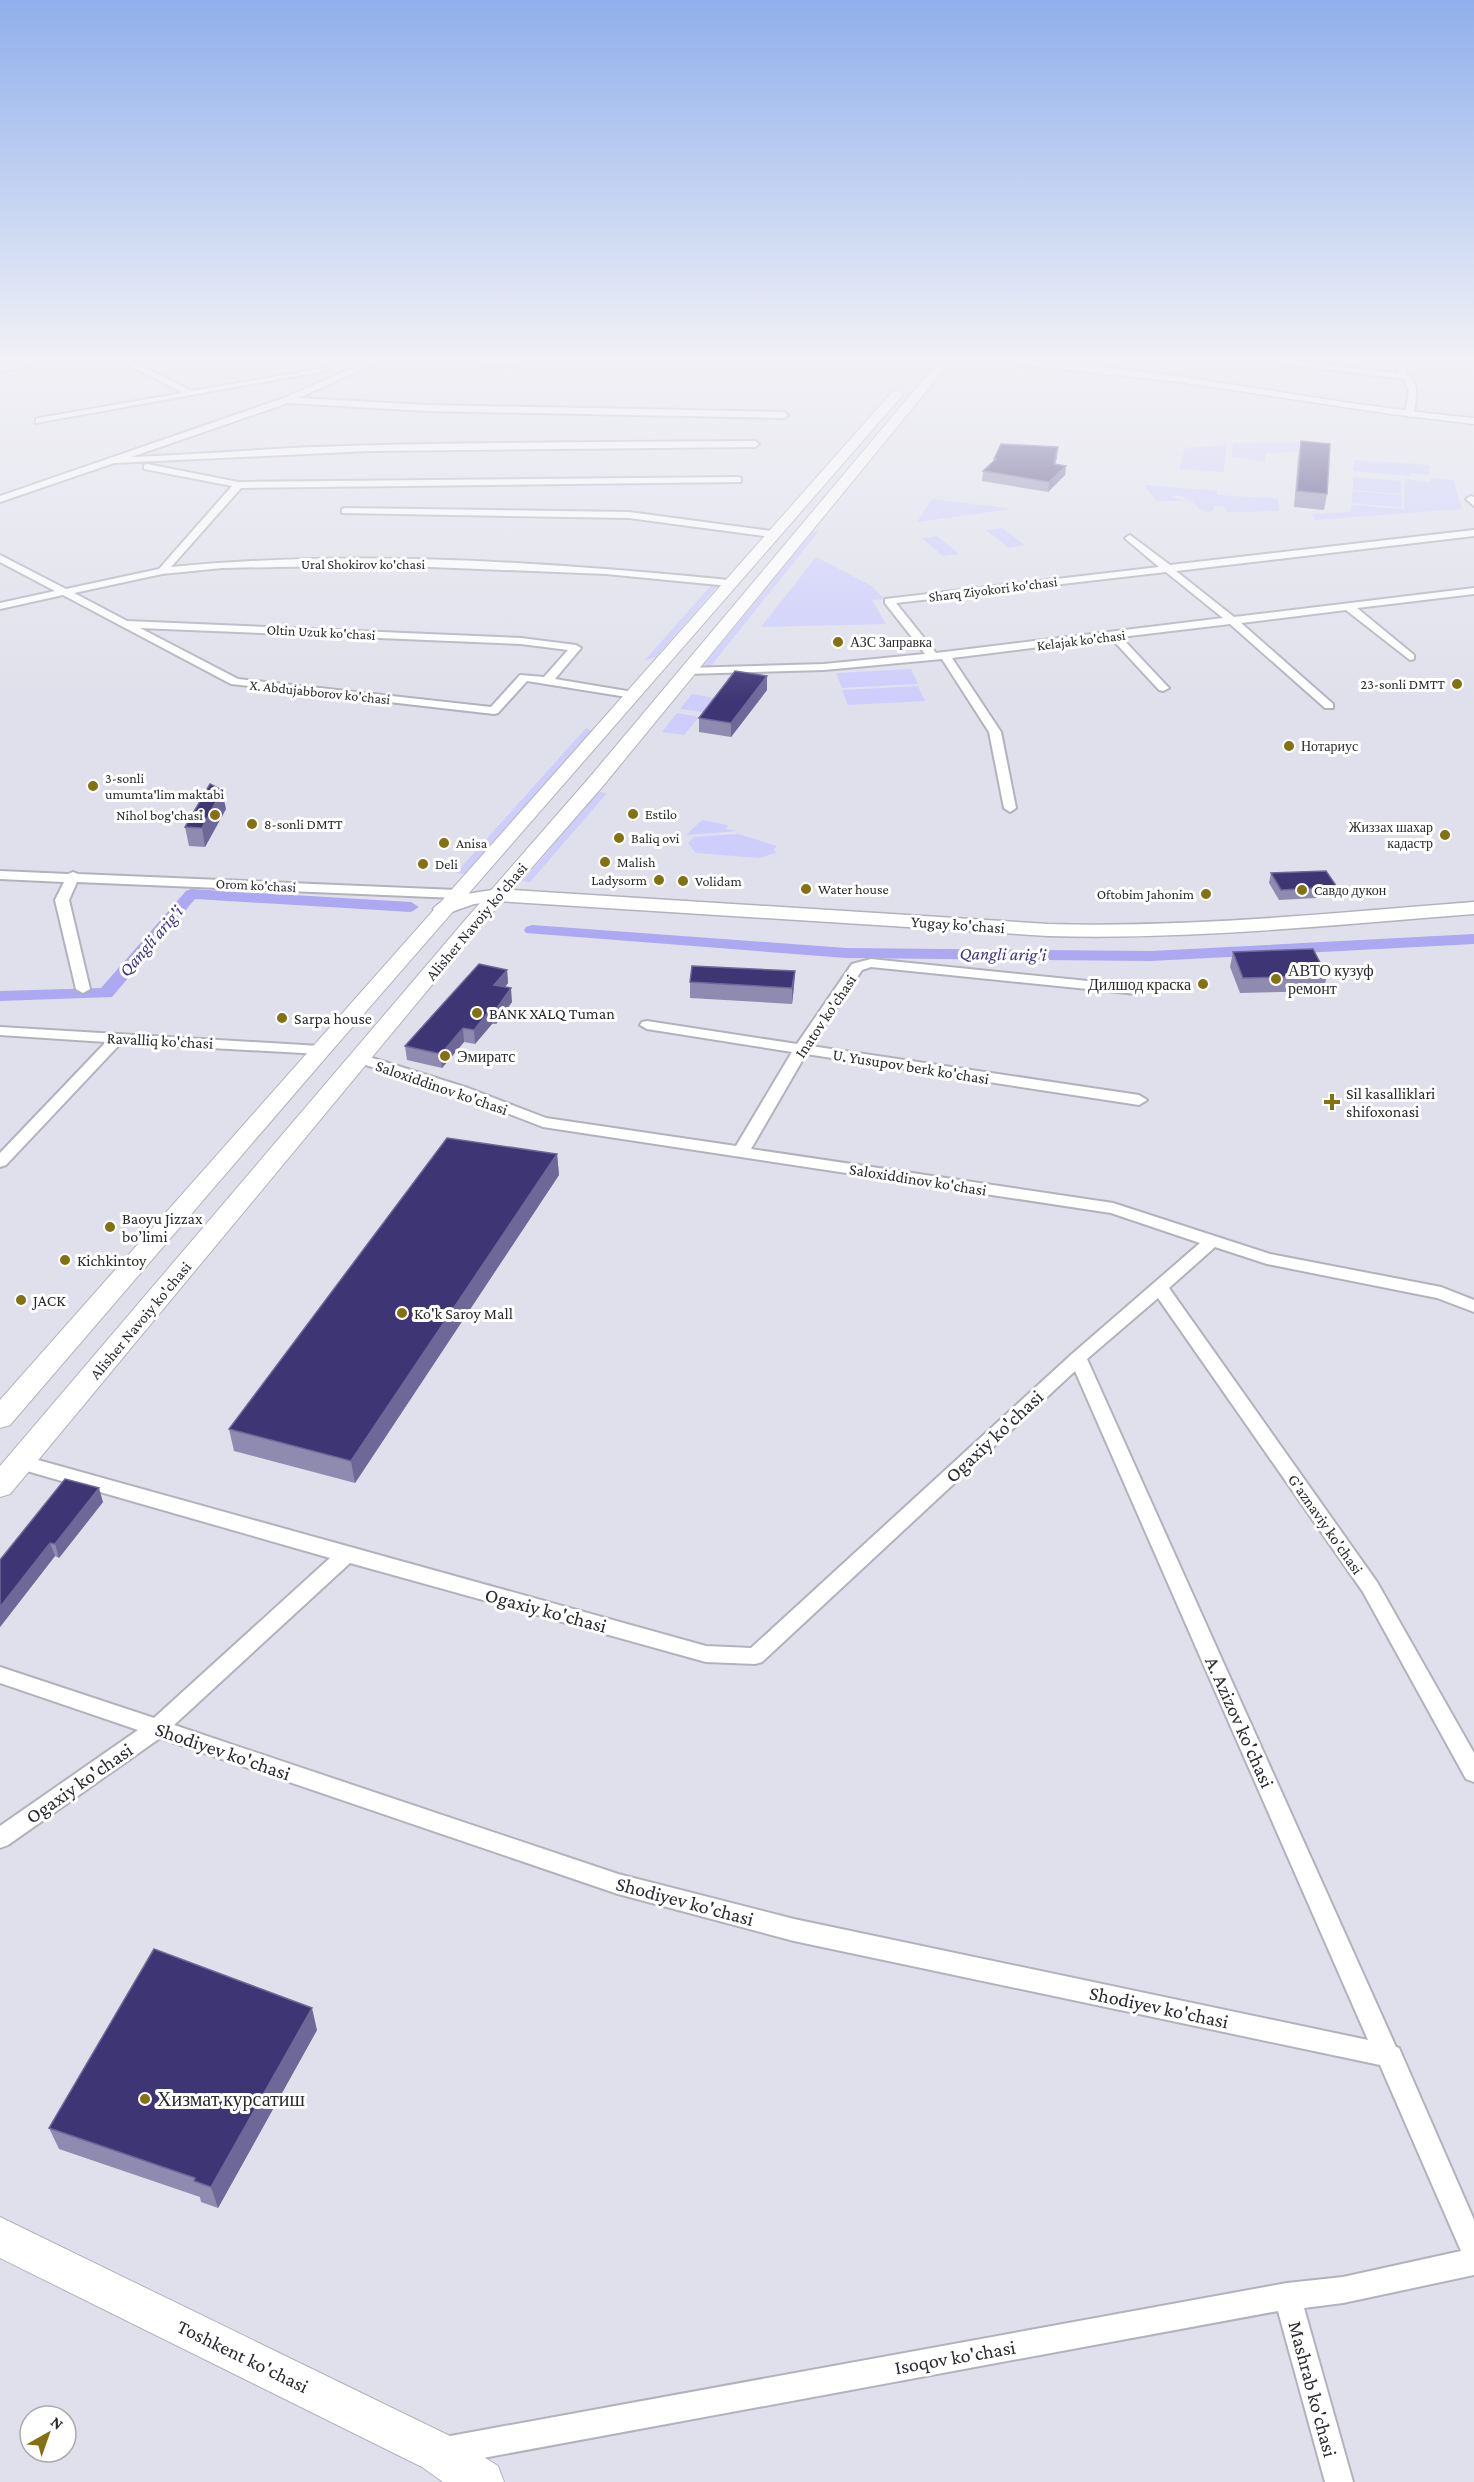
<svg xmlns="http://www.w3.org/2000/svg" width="1474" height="2482" font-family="'Crimson Pro',serif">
<rect width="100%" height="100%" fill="#e0e0ec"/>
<!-- green -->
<g fill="#cecdfc">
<polygon points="1300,442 1298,452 1266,453 1265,462 1232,457 1233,443"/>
<polygon points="1226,445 1224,472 1179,469 1185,448"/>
<polygon points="1355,460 1429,465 1430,475 1410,473 1409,476 1353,471"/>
<polygon points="1353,477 1401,481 1401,494 1353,490"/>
<polygon points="1431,478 1453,480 1462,509 1314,520 1315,518 1311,514 1351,512 1352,505 1402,509 1404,512 1405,479 1430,482"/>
<path d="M1144 485 1217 491 1218 495 1278 499 1279 511 1229 512 1226 511 1224 506 1213 505 1214 511C1197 515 1201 506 1189 500 1185 497 1180 496 1175 495L1172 497 1185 501H1156Z"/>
<polygon points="1352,491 1401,495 1401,507 1352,503"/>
<polygon points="932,499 1012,509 917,522"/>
<polygon points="1002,528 1025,545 1009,548 986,530"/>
<polygon points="819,531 710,667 704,665 813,532"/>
<polygon points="937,536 959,554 943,556 922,538"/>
<polygon points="816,557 872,586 884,599 872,600 886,624 761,627"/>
<polygon points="714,582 720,583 656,657 645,660"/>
<polygon points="911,669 918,684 842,688 836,673"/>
<polygon points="918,686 925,701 848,705 842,690"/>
<polygon points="692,694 714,698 703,712 680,709"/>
<polygon points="677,713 699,717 684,735 662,732"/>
<polygon points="586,728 592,731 464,874 456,873"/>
<polygon points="601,792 607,793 530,882 523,881 597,793"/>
<polygon points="702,820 728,825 726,829 737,831 686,835"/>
<polygon points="738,834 777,846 774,849 776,853 759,858 696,853 688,843 694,837"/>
</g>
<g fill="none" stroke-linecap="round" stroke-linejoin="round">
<!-- canal -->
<g fill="#aca8f1" fill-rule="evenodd">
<polygon points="191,889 411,902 419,907 411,912 195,899 112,997 0,1001 0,991 101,988 186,891"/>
<polygon points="532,925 846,948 1151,951 1474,934 1474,944 1151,961 846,958 526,933 524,930 526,927"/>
</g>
<defs>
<g id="minor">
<polygon points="54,355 68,355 0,372 0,368"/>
<polygon points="109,355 119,355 192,391 326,368 330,370 36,423 36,419 39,418 183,393"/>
<path d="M365 355 498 360 933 355 929 357 498 364 381 361 298 398 427 405 784 412 788 415 784 418 427 411 288 403 131 457C191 455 252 450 313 447 460 442 608 442 755 441L759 444 755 447 369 451 114 463 0 502V496L284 398 373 359Z"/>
<path d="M1406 355H1414L1405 372C1420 382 1417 398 1413 414L1409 417 1405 414 1409 391 1404 379 1267 362 1263 360 1267 358 1397 373Z"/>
<path d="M147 464 238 482 738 477 741 478V482L241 488 171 567C356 549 544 562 729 580L734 583 729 586 606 574 381 565 222 568 162 574 74 593 127 621 521 638 576 645 581 648 555 679 633 692 639 695 633 698 527 681 498 713 494 714 231 684 63 595 0 609V603L55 591 0 562V555L66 589 159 569 232 486 144 469V465ZM140 628 521 644 568 650 544 677 520 675 491 707 238 679Z"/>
<polygon points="1471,496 1474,497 1474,506 1466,499"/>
<polygon points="345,508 629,512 772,531 777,534 772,537 629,518 342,513 342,509"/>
<path d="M1474 530V536L1176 571 1234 617 1474 588V594L1357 608 1414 655V659L1410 660 1346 610 1241 623 1333 704V708H1325L1230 624 1121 637 1167 686 1169 688 1163 691 1159 690 1111 638 952 658 1001 732 1016 808 1010 812 1004 808 989 732 942 659 824 670 686 674 681 671 686 668 824 664 925 654 885 603V599L1159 567 1127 540 1125 538 1130 535 1170 565ZM1166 572 1223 618 936 653 896 603Z"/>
<polygon points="0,871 68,874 73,872 78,874 456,890 463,894 456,898 77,882 69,900 90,989 83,993 76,989 55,900 64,882 0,879"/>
<path d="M871 959 1137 986 1144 990 1137 994 871 967 862 970 811 1046 1139 1095 1147 1100 1139 1105 806 1054 751 1149 1113 1203 1270 1254 1441 1287 1474 1300V1312L1437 1298 1267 1264 1215 1247 1169 1288 1377 1582 1474 1753V1782L1466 1779 1363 1592 1158 1298 1087 1359 1396 2047 1399 2048 1474 2220V2275L1343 2303 1304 2308 1353 2482H1325L1278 2311 445 2465 435 2461 431 2451 435 2441 445 2437 1287 2283 1343 2277 1461 2251 1380 2065 794 1941 618 1894 160 1738 8 1845 0 1848V1826L138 1730 0 1683V1667L154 1718 330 1558 13 1467 11 1462 13 1457 20 1455 706 1646 751 1648 1072 1354 1200 1243 1111 1213 543 1127 458 1094 356 1062 354 1059 356 1056H366L468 1088 546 1118 736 1146 792 1052 647 1029 640 1025 642 1022 647 1021 797 1044 852 964ZM1075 1371 1368 2040 794 1919 618 1874 174 1725 350 1563 706 1662 755 1664 762 1662Z"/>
<polygon points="0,1027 320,1046 327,1050 320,1054 121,1043 6,1165 0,1167 0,1153 106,1042 0,1035"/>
</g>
<g id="tertiary">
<path d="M924 355H943C939 360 928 360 924 355Z"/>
<path d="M953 355C999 354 1044 360 1089 365 1218 379 1345 406 1474 418V424L1391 414 1179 382 958 358Z"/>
</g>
<path id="secondary" d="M498 889 1048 924C1190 928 1332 913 1474 902V914C1332 925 1190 940 1048 936L498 901 474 904 443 915 436 913 433 909C443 895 482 892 498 889Z"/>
<g id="primary">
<polygon points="944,355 956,355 603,786 480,927 10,1494 0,1497 0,1466 466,919 589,778"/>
<polygon points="897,390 903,394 901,397 328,1055 10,1425 0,1428 0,1400 893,391"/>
<polygon points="0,2217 452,2437 498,2466 504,2482 443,2482 422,2467 0,2258"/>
</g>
</defs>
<!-- minor casing -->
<use href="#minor" stroke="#b2b2bd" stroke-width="4"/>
<!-- tertiary casing -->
<use href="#tertiary" stroke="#b2b2bd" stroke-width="3"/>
<!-- secondary casing -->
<use href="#secondary" stroke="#b2b2bd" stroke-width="3"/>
<!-- primary casing -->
<use href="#primary" stroke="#b2b2bd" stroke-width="2"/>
<!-- minor -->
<use href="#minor" fill="#fff" fill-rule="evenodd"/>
<!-- tertiary -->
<use href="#tertiary" fill="#fff" fill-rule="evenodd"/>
<!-- secondary -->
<use href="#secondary" fill="#fff" fill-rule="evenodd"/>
<!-- primary -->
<use href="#primary" fill="#fff" fill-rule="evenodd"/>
</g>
<!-- wall -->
<g fill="#8e8ab0">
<polygon points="1301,441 1327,494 1324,510 1294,507 1298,457"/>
<polygon points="1057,457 1055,464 1066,466 1065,475 1048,492 982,481 983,471 993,461 994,459"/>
<polygon points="767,690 731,737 699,732 699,718"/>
<polygon points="226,809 205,847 189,846 185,827"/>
<polygon points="1271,873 1337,887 1335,897 1279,900 1269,883"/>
<polygon points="1233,952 1327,976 1323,991 1240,993 1230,967"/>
<polygon points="507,970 508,983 505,987 512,1002 496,1024 492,1024 475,1044 464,1042 442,1068 407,1060 405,1046"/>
<polygon points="795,971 794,986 792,1004 690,998 690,982"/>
<polygon points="557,1154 559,1175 355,1483 234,1451 229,1429"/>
<polygon points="103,1502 59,1558 55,1556 0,1627 0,1560"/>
<polygon points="317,2030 218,2208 201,2202 200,2197 59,2149 49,2128"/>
</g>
<!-- shaded-wall -->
<g fill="#6e6898">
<polygon points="1058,447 1057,457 1053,474 1054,464"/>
<polygon points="1066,466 1065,475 1048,492 1049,482"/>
<polygon points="767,676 767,690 731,737 731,723"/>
<polygon points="222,790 226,809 205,847 202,828"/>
<polygon points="507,970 508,983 495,999 494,985"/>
<polygon points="795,971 794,986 792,1004 792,988"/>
<polygon points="511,988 512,1002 496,1024 495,1011"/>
<polygon points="490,1010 492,1024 475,1044 474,1030"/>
<polygon points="463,1028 464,1042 442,1068 441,1054"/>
<polygon points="557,1154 559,1175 355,1483 351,1461"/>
<polygon points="99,1488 103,1502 59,1558 55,1544"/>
<polygon points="50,1543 55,1556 0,1627 0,1607"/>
<polygon points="312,2008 317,2030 218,2208 211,2187"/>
</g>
<!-- building -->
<g fill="#3d3574" stroke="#6e6898" stroke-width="1.5">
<polygon points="1301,441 1330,444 1327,494 1297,491"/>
<polygon points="1001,444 1058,447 1054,464 1066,466 1049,482 983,471 996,459 994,459"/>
<polygon points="735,671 767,676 731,723 699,718"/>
<polygon points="210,784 222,790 202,828 185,827"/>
<polygon points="1326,871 1337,887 1281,890 1271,873"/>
<polygon points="1313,949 1327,976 1243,978 1233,952"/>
<polygon points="479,964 507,970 494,985 511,988 495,1011 490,1010 474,1030 463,1028 441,1054 405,1046"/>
<polygon points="692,966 795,971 792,988 690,982"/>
<polygon points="447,1138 557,1154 351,1461 229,1429"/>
<polygon points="65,1479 99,1488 55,1544 50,1543 0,1607 0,1560"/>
<polygon points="154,1949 312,2008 211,2187 194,2181 195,2178 49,2128"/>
</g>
<!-- sky -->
<linearGradient id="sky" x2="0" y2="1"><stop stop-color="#90afec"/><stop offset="0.51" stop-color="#f1f1f6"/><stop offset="1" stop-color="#f1f1f6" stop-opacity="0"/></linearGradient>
<rect width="1474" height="702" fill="url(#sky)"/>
<!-- markers -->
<g fill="#847112" stroke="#fff" stroke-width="2">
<circle cx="838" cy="642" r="6"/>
<circle cx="1457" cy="684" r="6"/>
<circle cx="1289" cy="746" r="6"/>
<circle cx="93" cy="786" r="6"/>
<circle cx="633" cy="814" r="6"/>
<circle cx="215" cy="815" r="6"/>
<circle cx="252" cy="824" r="6"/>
<circle cx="1445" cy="835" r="6"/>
<circle cx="619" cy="838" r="6"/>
<circle cx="444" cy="843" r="6"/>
<circle cx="605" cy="862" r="6"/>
<circle cx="423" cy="864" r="6"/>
<circle cx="659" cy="880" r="6"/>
<circle cx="683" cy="881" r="6"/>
<circle cx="806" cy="889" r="6"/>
<circle cx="1302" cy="890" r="6"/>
<circle cx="1206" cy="894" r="6"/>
<circle cx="1276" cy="979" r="6"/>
<circle cx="1203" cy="984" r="6"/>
<circle cx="477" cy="1013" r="6"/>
<circle cx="282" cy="1018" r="6"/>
<circle cx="445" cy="1056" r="6"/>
<path d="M1329 1093h6v6h6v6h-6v6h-6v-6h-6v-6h6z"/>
<circle cx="110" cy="1227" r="6"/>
<circle cx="65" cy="1260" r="6"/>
<circle cx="21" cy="1300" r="6"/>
<circle cx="402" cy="1313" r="6"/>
<circle cx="145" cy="2099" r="6"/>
</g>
<g text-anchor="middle" stroke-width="6" stroke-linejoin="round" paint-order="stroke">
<!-- far-street labels -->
<g font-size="14" fill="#2a2a2f" stroke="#fff">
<text x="363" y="569">Ural Shokirov ko'chasi</text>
<text transform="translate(993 589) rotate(-7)" y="5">Sharq Ziyokori ko'chasi</text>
<text transform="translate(321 632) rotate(3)" y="5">Oltin Uzuk ko'chasi</text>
<text transform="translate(1081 640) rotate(-7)" y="5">Kelajak ko'chasi</text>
<text transform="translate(320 692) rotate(6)" y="5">X. Abdujabborov ko'chasi</text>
<text transform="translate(256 885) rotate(3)" y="5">Orom ko'chasi</text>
</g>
<!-- far-poi labels -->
<g font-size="14" fill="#2a2a2f" stroke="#fff" text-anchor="start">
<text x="850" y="647">АЗС Заправка</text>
<text x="1445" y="689" text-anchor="end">23-sonli DMTT</text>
<text x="1301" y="751">Нотариус</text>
<text x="105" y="783">3-sonli<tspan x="105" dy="16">umumta'lim maktabi</tspan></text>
<text x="645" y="819">Estilo</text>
<text x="203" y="820" text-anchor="end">Nihol bog'chasi</text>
<text x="264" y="829">8-sonli DMTT</text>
<text x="1433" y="832" text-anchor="end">Жиззах шахар<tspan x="1433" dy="16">кадастр</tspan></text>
<text x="631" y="843">Baliq ovi</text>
<text x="456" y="848">Anisa</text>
<text x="617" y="867">Malish</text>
<text x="435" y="869">Deli</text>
<text x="647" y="885" text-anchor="end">Ladysorm</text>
<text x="695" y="886">Volidam</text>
<text x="818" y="894">Water house</text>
<text x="1314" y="895">Cавдо дукон</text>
<text x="1194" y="899" text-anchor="end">Oftobim Jahonim</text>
</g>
<!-- street labels -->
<g font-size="16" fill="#2a2a2f" stroke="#fff">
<text transform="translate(476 921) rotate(-50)" y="6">Alisher Navoiy ko'chasi</text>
<text transform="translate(958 924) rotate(4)" y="6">Yugay ko'chasi</text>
<text transform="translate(825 1016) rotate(-56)" y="6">Inatov ko'chasi</text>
<text transform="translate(160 1040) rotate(3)" y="6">Ravalliq ko'chasi</text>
<text transform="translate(911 1066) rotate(9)" y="6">U. Yusupov berk ko'chasi</text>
<text transform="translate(442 1087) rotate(19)" y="6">Saloxiddinov ko'chasi</text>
<text transform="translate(918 1179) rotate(9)" y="6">Saloxiddinov ko'chasi</text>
<text transform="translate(140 1320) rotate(-50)" y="6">Alisher Navoiy ko'chasi</text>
<text transform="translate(1326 1524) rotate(55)" y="6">G'aznaviy ko'chasi</text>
</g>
<!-- poi labels -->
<g font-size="16" fill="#2a2a2f" stroke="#fff" text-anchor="start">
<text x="1288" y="976">АВТО кузуф<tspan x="1288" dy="18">ремонт</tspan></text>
<text x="1191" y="990" text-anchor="end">Дилшод краска</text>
<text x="489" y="1019">BANK XALQ Tuman</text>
<text x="294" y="1024">Sarpa house</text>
<text x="457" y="1062">Эмиратс</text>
<text x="1346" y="1099">Sil kasalliklari<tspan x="1346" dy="18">shifoxonasi</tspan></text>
<text x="122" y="1224">Baoyu Jizzax<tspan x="122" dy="18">bo’limi</tspan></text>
<text x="77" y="1266">Kichkintoy</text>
<text x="33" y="1306">JACK</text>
<text x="414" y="1319">Ko'k Saroy Mall</text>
</g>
<!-- water labels -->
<g font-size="18" font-style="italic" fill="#413386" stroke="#fff">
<text transform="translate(151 941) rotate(-49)" y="6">Qangli arig'i</text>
<text transform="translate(1003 954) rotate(1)" y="6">Qangli arig'i</text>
</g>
<!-- near-street labels -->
<g font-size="20" fill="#2a2a2f" stroke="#fff">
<text transform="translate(994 1436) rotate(-43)" y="7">Ogaxiy ko'chasi</text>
<text transform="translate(546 1610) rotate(15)" y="7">Ogaxiy ko'chasi</text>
<text transform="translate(1240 1722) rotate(66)" y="7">A. Azizov ko'chasi</text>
<text transform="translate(223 1751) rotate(19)" y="7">Shodiyev ko'chasi</text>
<text transform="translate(79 1783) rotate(-35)" y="7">Ogaxiy ko'chasi</text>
<text transform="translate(685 1901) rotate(15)" y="7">Shodiyev ko'chasi</text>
<text transform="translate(1159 2007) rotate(12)" y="7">Shodiyev ko'chasi</text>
<text transform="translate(243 2356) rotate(26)" y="7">Toshkent ko'chasi</text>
<text transform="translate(955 2357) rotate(-10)" y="7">Isoqov ko'chasi</text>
<text transform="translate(1313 2389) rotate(75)" y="7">Mashrab ko'chasi</text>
</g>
<!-- near-poi labels -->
<g font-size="20" fill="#2a2a2f" stroke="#fff" text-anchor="start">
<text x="157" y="2106">Хизмат курсатиш</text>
</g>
</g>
<!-- north arrow -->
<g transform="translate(48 2434) rotate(40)"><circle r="28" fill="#ffffff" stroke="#aaaaac" stroke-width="1.5"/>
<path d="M0-4.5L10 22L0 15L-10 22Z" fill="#847112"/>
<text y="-9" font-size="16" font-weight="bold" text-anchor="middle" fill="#2a2a2f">N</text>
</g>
</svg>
